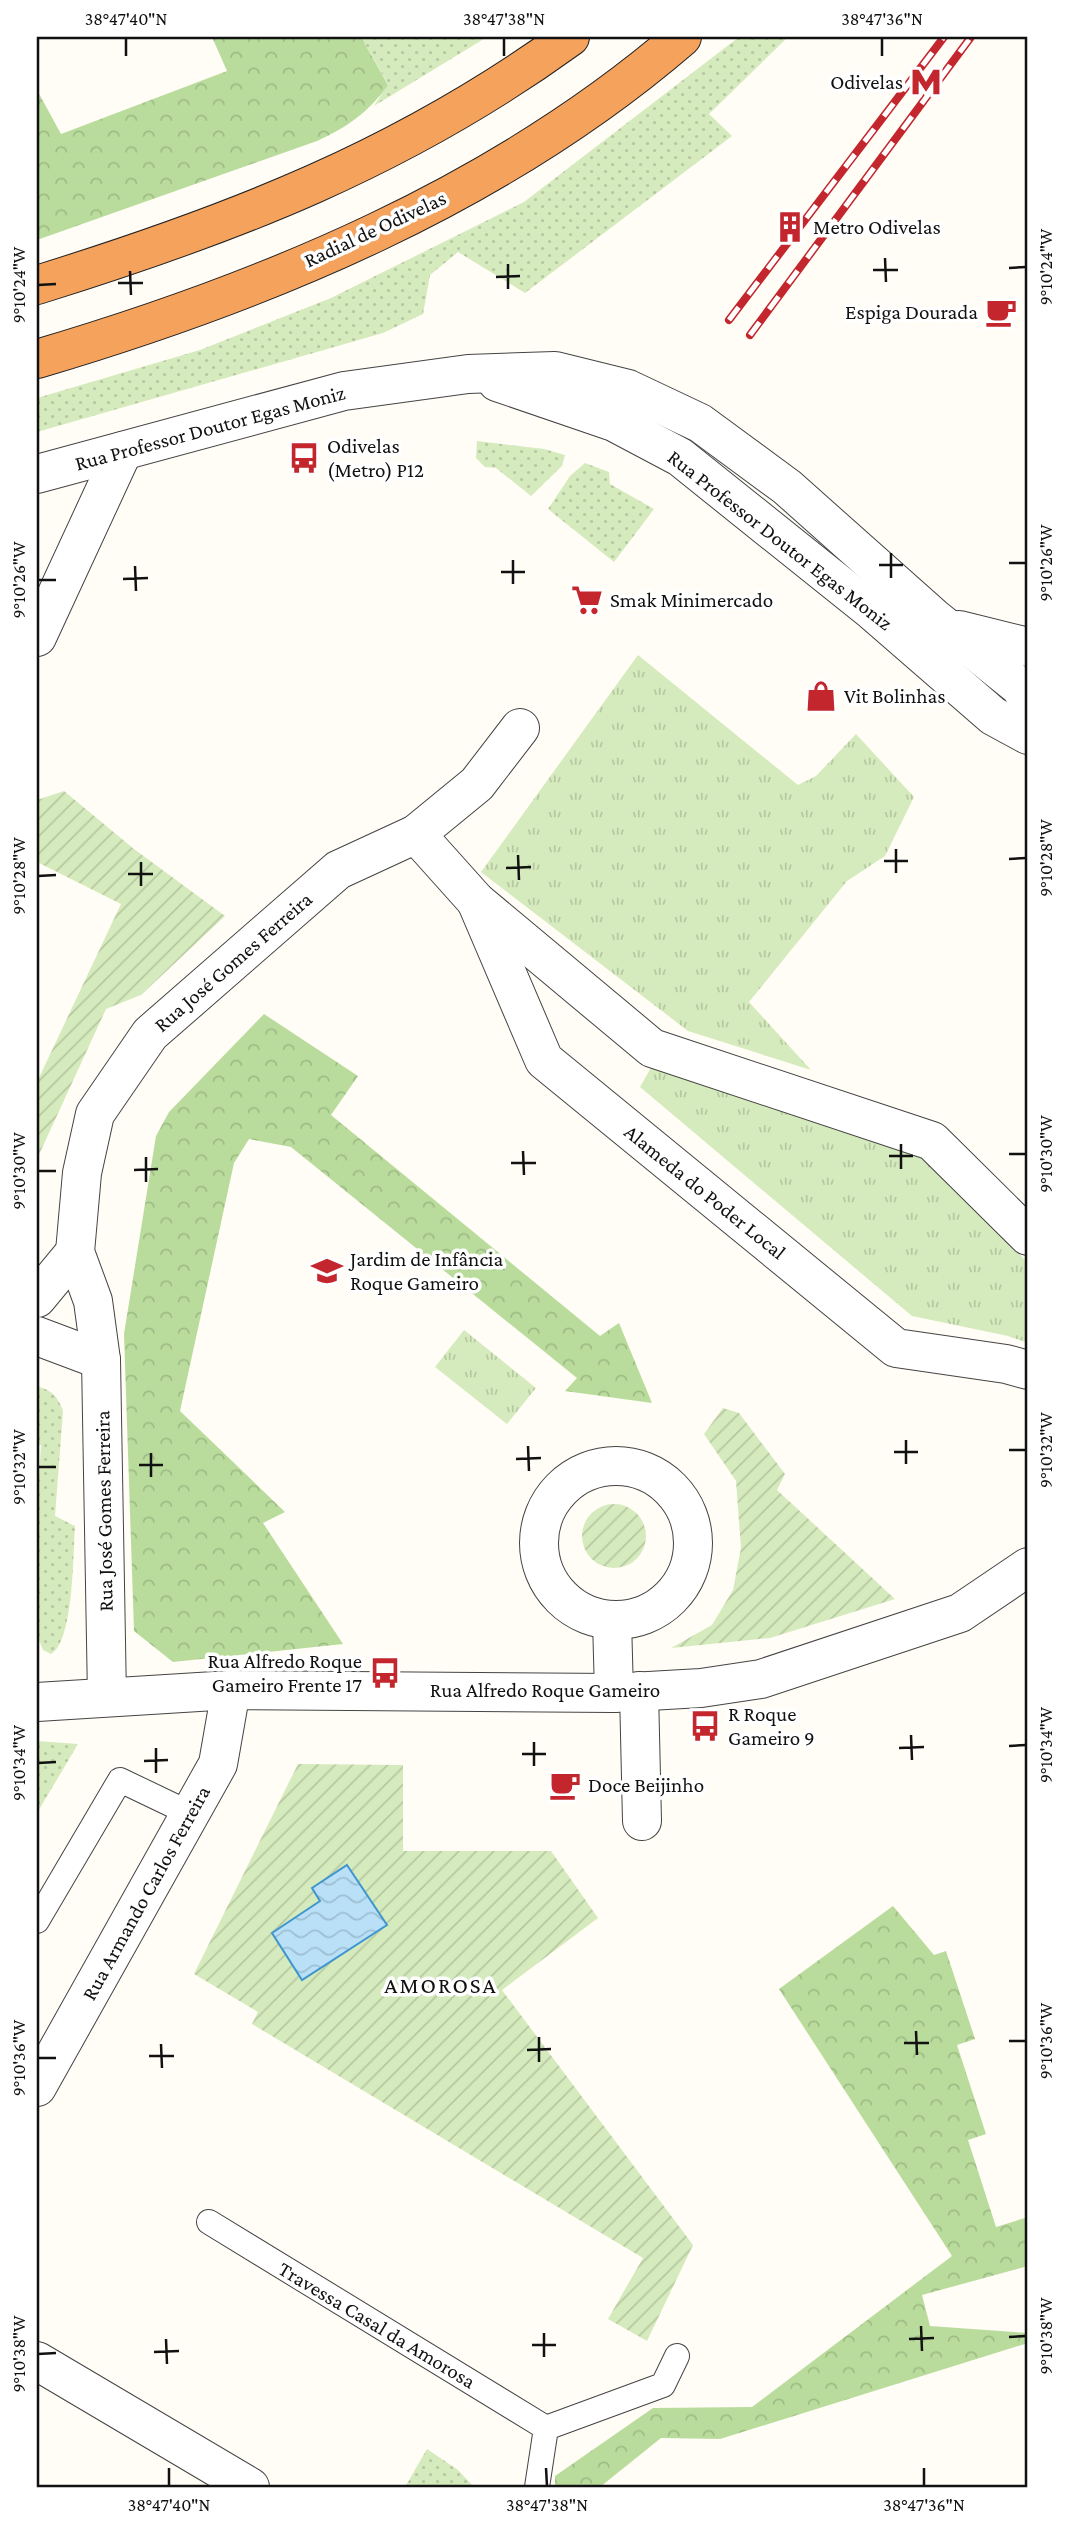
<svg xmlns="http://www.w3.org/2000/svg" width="1065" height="2524" font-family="'Crimson Pro',serif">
<defs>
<pattern id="grass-dots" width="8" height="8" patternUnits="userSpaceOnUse" patternTransform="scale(1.75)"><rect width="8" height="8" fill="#d5ebbd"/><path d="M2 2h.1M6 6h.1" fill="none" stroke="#b6c8a1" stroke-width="1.8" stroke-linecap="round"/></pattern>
<pattern id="forest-crowns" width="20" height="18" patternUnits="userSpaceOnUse" patternTransform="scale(1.75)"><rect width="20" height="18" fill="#b9dc9c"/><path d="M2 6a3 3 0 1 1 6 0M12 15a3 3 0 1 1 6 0" fill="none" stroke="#9ebc85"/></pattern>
<pattern id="park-tufts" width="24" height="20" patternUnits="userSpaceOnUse" patternTransform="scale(1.75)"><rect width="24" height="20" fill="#d5ebbd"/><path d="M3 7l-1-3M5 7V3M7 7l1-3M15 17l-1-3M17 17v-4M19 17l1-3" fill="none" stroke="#b6c8a1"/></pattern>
<pattern id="garden-furrows" width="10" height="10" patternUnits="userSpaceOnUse" patternTransform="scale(1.75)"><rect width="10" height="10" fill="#d5ebbd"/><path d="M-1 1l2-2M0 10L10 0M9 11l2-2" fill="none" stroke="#b6c8a1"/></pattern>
<pattern id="water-waves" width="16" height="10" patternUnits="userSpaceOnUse" patternTransform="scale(1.75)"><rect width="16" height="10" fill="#b9e0f7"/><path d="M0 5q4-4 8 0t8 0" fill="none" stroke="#9ebfd3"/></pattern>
</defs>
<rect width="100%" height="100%" fill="#fffdf5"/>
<!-- grass -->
<g fill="url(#grass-dots)">
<polygon points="361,37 487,37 374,106 388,84"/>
<polygon points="739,37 788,37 709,114 732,136 525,293 458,252 430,275 423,314 383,333 37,432 37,398 200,350 331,298 524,202"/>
<polygon points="477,441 544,449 565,455 562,466 531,496 496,468 485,467 476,458"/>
<polygon points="585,463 609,472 610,484 654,509 614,562 548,509 570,476"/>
<path d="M37 1386C52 1390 58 1397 63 1411L55 1516 75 1526C73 1553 74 1641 51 1654L43 1650 37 1635V1508L41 1445H37Z"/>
<polygon points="37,1741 78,1744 37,1813"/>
<polygon points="427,2449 458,2470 474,2487 405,2487"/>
</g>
<!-- forest -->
<g fill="url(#forest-crowns)">
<path d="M212 37H361L388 85C369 112 346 128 317 141L37 240V90L61 134 227 71Z"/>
<polygon points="264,1014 358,1076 331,1115 600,1336 619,1323 652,1403 565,1391 577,1378 291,1147 249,1139 234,1163 180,1411 285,1512 263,1523 343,1644 173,1662 134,1631 124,1334 156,1136 169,1112"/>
<polygon points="893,1906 934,1955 946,1951 975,2039 957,2045 986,2134 968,2140 996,2227 1028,2217 1028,2266 922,2295 930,2326 1028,2333 1028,2343 720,2439 661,2438 600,2487 555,2487 555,2476 653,2408 752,2407 952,2256 779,1989"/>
</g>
<!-- park -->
<g fill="url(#park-tufts)">
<polygon points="638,655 798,785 816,776 856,734 914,797 885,856 847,881 749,1002 811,1070 688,1031 481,872"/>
<polygon points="652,1066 920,1153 1028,1263 1028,1343 1008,1336 912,1316 640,1087"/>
<polygon points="464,1330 536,1388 507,1424 435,1367"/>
</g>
<!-- garden -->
<g fill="url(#garden-furrows)">
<polygon points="64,791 134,849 225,916 141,995 106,1009 37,1159 37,1082 121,904 37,862 37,800"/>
<polygon points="723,1408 739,1413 785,1474 777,1490 895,1599 770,1638 671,1648 712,1625 733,1590 741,1548 736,1481 704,1434"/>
<circle cx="614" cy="1536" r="32"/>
<polygon points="298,1764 403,1765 403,1851 551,1851 598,1918 502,1990 693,2245 647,2341 608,2319 643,2258 252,2024 258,2012 194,1974"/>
</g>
<!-- water -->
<polygon fill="url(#water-waves)" stroke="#3f96cf" stroke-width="2" points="347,1865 387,1925 302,1980 272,1933 320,1901 312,1888"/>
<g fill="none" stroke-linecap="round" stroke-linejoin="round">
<defs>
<g id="lane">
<polyline points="37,1921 120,1780 191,1814"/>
<polyline points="209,2222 546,2428"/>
<polyline points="537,2487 546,2428 663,2385 677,2356"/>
</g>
<g id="street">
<polyline points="497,382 614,422 680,457 871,610 993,716 1028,735"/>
<polyline points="37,474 344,391 468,374 555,371 628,389 700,423 787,487 933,617 1020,687 1028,700"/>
<polyline points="959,630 1028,647"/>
<polyline points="37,637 123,451"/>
<polyline points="416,834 476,901 652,1048 932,1141 1028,1236"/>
<polyline points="476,901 544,1060 896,1348 1006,1364 1028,1370"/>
<polyline points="37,1298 75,1252"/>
<polyline points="37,1336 101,1360"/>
<circle cx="616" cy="1543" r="77"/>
<polyline points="612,1620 614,1693"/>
<polyline points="639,1691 642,1821"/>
<polyline points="107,1697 101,1360 93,1301 75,1252 82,1173 95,1114 150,1034 338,870 416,834 477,784 520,728"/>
<polyline points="37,1702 231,1690 614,1693 701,1688 761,1679 960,1613 1028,1567"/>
<polyline points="37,2087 218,1764 231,1690"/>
<polyline points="37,2361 250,2487"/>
</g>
<g id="highway">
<path d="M37 285C233 224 402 159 570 37"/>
<path d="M37 359C267 291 499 195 682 37"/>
</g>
</defs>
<!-- lane casing -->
<use href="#lane" stroke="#444" stroke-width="26"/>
<!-- street casing -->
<use href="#street" stroke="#444" stroke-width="40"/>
<!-- highway casing -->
<use href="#highway" stroke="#222" stroke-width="40"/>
<!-- lane -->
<use href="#lane" stroke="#fff" stroke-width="24"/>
<!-- street -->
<use href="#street" stroke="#fff" stroke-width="38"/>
<!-- highway -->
<use href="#highway" stroke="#f5a25d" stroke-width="38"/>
<defs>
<g id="rail">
<polyline points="729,320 944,37"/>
<polyline points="750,335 971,37"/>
</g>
</defs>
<!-- rail casing -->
<use href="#rail" stroke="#c4262e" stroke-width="8"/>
<!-- rail -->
<use href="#rail" stroke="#fff" stroke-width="5" stroke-dasharray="16" stroke-linecap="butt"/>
</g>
<!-- ticks -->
<path fill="none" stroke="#111" stroke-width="2.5" d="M126 38V56M504 38V56M882 38V56M885 258 886 282M508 264V289M1009 268 1026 267M873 270H898M130 271 131 295M496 277 520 276M118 283H143M38 285 56 284M891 553V578M513 560V584M1009 563H1026M879 565H903M135 566 136 591M501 572H525M123 579 148 578M38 580H56M896 849V873M518 855 519 880M1009 859 1026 858M884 861H908M141 862V886M506 868 531 867M128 874H153M38 876 56 875M901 1144V1169M523 1151 524 1175M1009 1154H1026M889 1156H913M146 1157V1182M511 1163H536M134 1170 158 1169M38 1171H56M906 1440V1464M528 1446 529 1471M1009 1450H1026M894 1452H918M151 1453V1477M516 1459 541 1458M139 1465H163M38 1467H56M911 1735 912 1760M534 1742V1766M1009 1746 1026 1745M156 1748V1773M899 1748 924 1747M522 1754H546M144 1761 168 1760M38 1763 56 1762M916 2031 917 2055M539 2037V2062M1009 2041H1026M904 2043H929M161 2044 162 2068M527 2050 551 2049M149 2056H174M38 2058H56M921 2326 922 2351M544 2333V2357M1009 2337 1026 2336M166 2339 167 2364M909 2339 934 2338M532 2345H556M154 2352 179 2351M38 2354 56 2353M169 2468V2486M546 2468 547 2486M924 2468V2486"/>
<!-- icons -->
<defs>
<symbol id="metro-bare" viewBox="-9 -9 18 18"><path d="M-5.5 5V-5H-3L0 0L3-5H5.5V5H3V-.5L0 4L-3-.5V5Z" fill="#c4262e" stroke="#fff" stroke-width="2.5" paint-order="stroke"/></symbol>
<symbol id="building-bare" viewBox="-9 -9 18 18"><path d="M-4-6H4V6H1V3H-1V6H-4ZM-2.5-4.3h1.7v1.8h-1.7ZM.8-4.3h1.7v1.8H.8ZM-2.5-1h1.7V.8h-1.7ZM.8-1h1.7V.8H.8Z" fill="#c4262e" stroke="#fff" stroke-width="2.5" paint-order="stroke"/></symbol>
<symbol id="cafe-bare" viewBox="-9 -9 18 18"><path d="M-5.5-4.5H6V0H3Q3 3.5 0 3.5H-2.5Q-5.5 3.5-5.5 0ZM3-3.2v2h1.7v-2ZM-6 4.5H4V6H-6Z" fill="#c4262e" stroke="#fff" stroke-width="2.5" paint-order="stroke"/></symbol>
<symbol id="bus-bare" viewBox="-9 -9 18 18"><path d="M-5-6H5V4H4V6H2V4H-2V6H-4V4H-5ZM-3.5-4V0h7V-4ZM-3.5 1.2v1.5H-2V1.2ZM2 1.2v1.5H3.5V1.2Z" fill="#c4262e" stroke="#fff" stroke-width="2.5" paint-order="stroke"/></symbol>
<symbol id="supermarket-bare" viewBox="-9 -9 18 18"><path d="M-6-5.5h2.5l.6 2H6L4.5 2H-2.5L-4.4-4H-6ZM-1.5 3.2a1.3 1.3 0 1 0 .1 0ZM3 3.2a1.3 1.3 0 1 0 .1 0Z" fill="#c4262e" stroke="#fff" stroke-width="2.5" paint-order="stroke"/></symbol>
<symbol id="shop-bare" viewBox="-9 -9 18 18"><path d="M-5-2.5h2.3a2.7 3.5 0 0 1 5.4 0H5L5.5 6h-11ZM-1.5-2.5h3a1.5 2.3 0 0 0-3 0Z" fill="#c4262e" stroke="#fff" stroke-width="2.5" paint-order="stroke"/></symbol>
<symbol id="school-bare" viewBox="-9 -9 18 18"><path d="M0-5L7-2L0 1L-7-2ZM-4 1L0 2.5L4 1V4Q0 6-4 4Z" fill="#c4262e" stroke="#fff" stroke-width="2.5" paint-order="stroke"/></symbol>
</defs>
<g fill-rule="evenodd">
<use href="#metro-bare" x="904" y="60" width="44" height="44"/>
<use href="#building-bare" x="768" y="205" width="44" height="44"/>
<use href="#cafe-bare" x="979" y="290" width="44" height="44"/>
<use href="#bus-bare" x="282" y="436" width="44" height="44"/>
<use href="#supermarket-bare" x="565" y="578" width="44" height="44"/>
<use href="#shop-bare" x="799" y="674" width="44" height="44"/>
<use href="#school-bare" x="305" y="1249" width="44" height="44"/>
<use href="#bus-bare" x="363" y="1651" width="44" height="44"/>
<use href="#bus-bare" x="683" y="1704" width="44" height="44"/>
<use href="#cafe-bare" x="543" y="1763" width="44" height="44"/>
</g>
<g text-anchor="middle" stroke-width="7" stroke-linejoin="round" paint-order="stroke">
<!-- poi labels -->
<g font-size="21" fill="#111" stroke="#fff" text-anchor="start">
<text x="903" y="89" text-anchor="end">Odivelas</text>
<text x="813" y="234">Metro Odivelas</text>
<text x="978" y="319" text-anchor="end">Espiga Dourada</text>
<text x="327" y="453">Odivelas<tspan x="327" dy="24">(Metro) P12</tspan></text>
<text x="610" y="607">Smak Minimercado</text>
<text x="844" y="703">Vit Bolinhas</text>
<text x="350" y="1266">Jardim de Infância<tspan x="350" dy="24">Roque Gameiro</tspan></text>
<text x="362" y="1668" text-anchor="end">Rua Alfredo Roque<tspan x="362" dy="24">Gameiro Frente 17</tspan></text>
<text x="728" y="1721">R Roque<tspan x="728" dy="24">Gameiro 9</tspan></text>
<text x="588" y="1792">Doce Beijinho</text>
</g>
<!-- street labels -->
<g font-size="21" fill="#111" stroke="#fff">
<text transform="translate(375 229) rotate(-25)" y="7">Radial de Odivelas</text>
<text transform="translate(210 428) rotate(-15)" y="7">Rua Professor Doutor Egas Moniz</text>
<text transform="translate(780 540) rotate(38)" y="7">Rua Professor Doutor Egas Moniz</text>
<text transform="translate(233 962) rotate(-41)" y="7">Rua José Gomes Ferreira</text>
<text transform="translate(705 1192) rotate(39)" y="7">Alameda do Poder Local</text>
<text transform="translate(104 1511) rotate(-91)" y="7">Rua José Gomes Ferreira</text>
<text x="545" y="1697">Rua Alfredo Roque Gameiro</text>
<text transform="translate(146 1893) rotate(-61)" y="7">Rua Armando Carlos Ferreira</text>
<text transform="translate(377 2325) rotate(31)" y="7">Travessa Casal da Amorosa</text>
</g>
<!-- neighbourhood labels -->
<g font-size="23" letter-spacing="2" fill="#111" stroke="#fff">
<text x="441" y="1993">AMOROSA</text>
</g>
</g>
<!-- border -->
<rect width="1065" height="2524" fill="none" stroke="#ffffff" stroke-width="77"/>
<rect x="38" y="38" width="988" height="2448" fill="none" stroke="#111" stroke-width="2.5"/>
<g font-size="18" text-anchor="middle" fill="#111">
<text x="126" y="25">38°47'40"N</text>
<text x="504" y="25">38°47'38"N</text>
<text x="882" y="25">38°47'36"N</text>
<text transform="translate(1046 267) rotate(-90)" y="6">9°10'24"W</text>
<text transform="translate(19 285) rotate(-90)" y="6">9°10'24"W</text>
<text transform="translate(1046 563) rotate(-90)" y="6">9°10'26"W</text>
<text transform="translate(19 580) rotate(-90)" y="6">9°10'26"W</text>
<text transform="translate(1046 858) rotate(-90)" y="6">9°10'28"W</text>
<text transform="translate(19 876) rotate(-90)" y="6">9°10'28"W</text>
<text transform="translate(1046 1154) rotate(-90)" y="6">9°10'30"W</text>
<text transform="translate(19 1171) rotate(-90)" y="6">9°10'30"W</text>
<text transform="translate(1046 1450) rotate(-90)" y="6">9°10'32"W</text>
<text transform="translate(19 1467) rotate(-90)" y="6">9°10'32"W</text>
<text transform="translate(1046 1745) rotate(-90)" y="6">9°10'34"W</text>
<text transform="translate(19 1763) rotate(-90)" y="6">9°10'34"W</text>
<text transform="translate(1046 2041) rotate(-90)" y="6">9°10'36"W</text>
<text transform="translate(19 2058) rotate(-90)" y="6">9°10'36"W</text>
<text transform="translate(1046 2336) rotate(-90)" y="6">9°10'38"W</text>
<text transform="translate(19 2354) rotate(-90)" y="6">9°10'38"W</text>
<text x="169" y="2511">38°47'40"N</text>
<text x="547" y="2511">38°47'38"N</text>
<text x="924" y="2511">38°47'36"N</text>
</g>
</svg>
